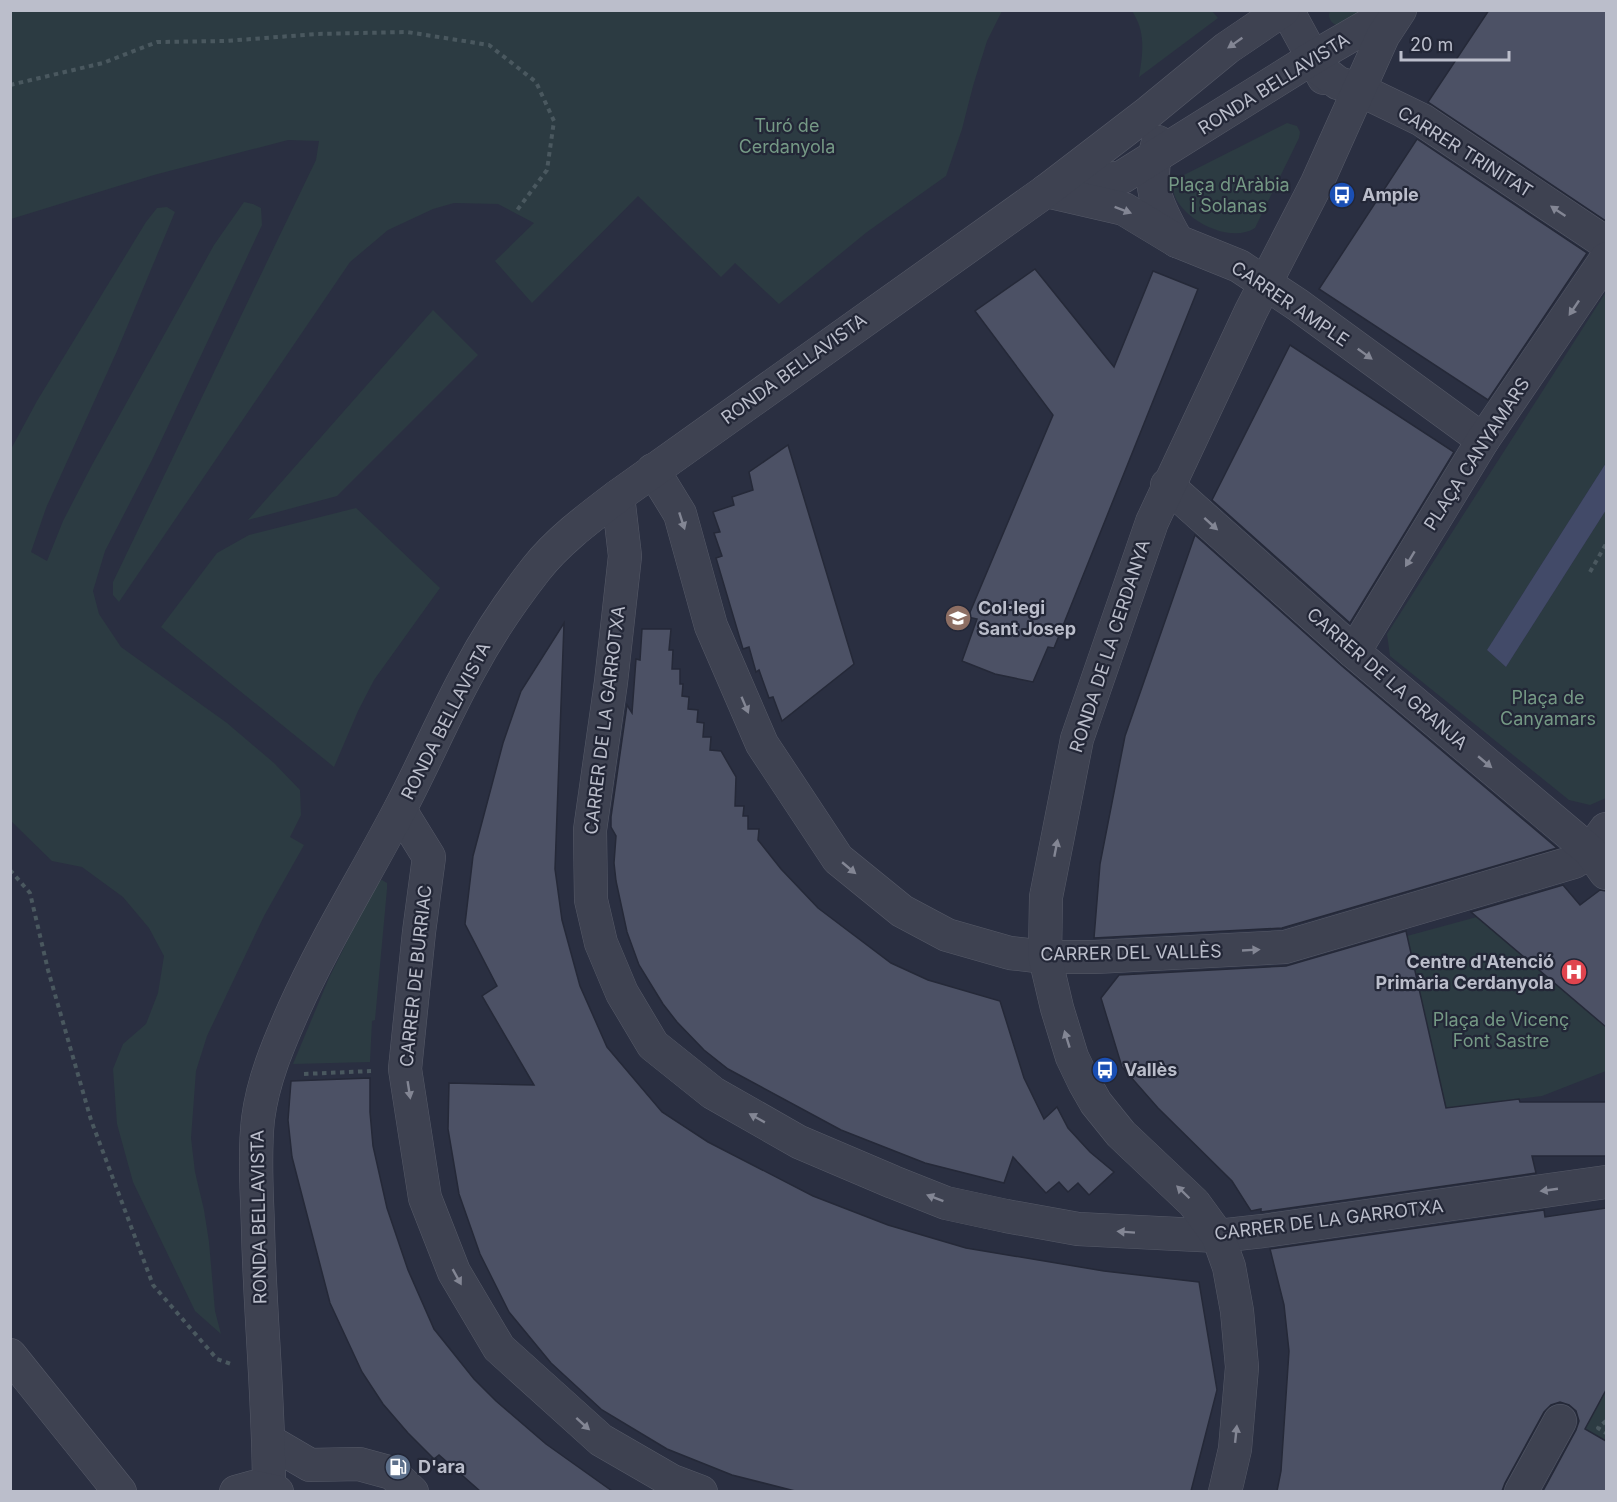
<svg xmlns="http://www.w3.org/2000/svg" width="1617" height="1502" font-family="Inter,sans-serif">
<rect width="100%" height="100%" fill="#2a2f41"/>
<!-- green -->
<g fill="#2c3b42">
<polygon points="11,10 1002,10 1002,11 987,41 973,86 962,129 946,176 867,232 779,304 735,263 721,277 638,196 532,303 495,261 534,223 498,204 454,203 433,209 388,230 350,262 119,602 113,595 113,582 316,160 319,141 288,140 154,175 11,219"/>
<path d="M1132 11H1212L1218 18 1139 77C1143 53 1146 32 1132 11Z"/>
<path d="M1330 11H1369L1340 27C1332 24 1327 19 1330 11Z"/>
<path d="M1287 123 1297 126 1300 132 1299 138 1255 228C1221 250 1152 198 1180 177Z"/>
<polygon points="244,202 253,204 261,208 262,225 152,460 105,551 93,591 99,614 121,647 227,723 274,763 300,790 301,815 290,837 304,845 264,916 207,1036 196,1071 191,1138 195,1172 204,1210 209,1242 215,1311 221,1334 195,1311 133,1182 117,1124 113,1069 123,1044 146,1024 158,993 164,956 149,928 123,897 82,867 52,861 11,821 10,451 37,401 146,222 157,208 167,207 175,212 117,351 46,508 31,552 47,561 63,521 92,465 214,245"/>
<polygon points="1606,292 1606,463 1487,650 1506,667 1606,510 1606,798 1590,805 1569,800 1390,656 1387,634"/>
<polygon points="433,310 478,355 337,496 248,520"/>
<polygon points="356,508 440,588 374,680 358,711 334,767 161,627 217,553 249,535"/>
<polygon points="382,880 387,883 387,889 375,1020 372,1021 370,1062 293,1064 329,978 372,891 378,882"/>
<polygon points="1477,917 1606,1027 1606,1071 1542,1096 1446,1108 1407,936"/>
<polygon points="1606,1390 1606,1441 1584,1428"/>
</g>
<!-- water -->
<polygon fill="#424a68" points="1606,463 1606,510 1506,667 1487,650"/>
<!-- building -->
<g fill="#4c5165" stroke="#252938" stroke-width="1.5">
<polygon points="1489,10 1606,10 1606,221 1428,102"/>
<polygon points="1417,139 1587,253 1488,400 1319,289"/>
<polygon points="1035,269 1114,367 1153,271 1198,289 1054,648 1048,647 1033,682 995,674 962,661 977,619 968,617 1053,415 975,311"/>
<polygon points="1290,345 1454,452 1350,623 1212,500"/>
<polygon points="788,445 854,664 782,721 773,697 769,698 759,670 756,672 749,647 743,649 716,558 722,556 714,533 720,532 713,512 734,505 732,497 753,490 749,472"/>
<polygon points="1195,535 1342,666 1557,848 1282,928 1094,938 1100,864 1125,736"/>
<polygon points="564,623 555,869 562,920 580,986 607,1047 662,1112 708,1142 813,1196 888,1225 966,1248 1104,1271 1199,1282 1217,1390 1191,1491 795,1491 732,1475 667,1449 602,1410 551,1363 509,1312 480,1254 459,1194 448,1129 449,1083 534,1085 482,996 497,986 465,924 473,856 503,743 521,691"/>
<polygon points="642,629 671,629 669,650 673,650 672,669 680,669 680,684 683,684 682,696 689,697 688,709 698,710 697,722 704,723 703,737 711,737 710,750 721,751 736,777 735,806 744,806 743,816 748,816 748,829 759,829 758,840 781,869 818,908 891,963 928,980 1000,1001 1024,1078 1044,1119 1057,1107 1068,1128 1090,1152 1114,1172 1089,1195 1078,1183 1068,1192 1059,1182 1046,1193 1013,1157 1004,1183 925,1163 841,1130 728,1069 704,1050 677,1022 663,1004 639,965 627,932 616,881 614,863 616,836 611,827 611,817 627,705 632,713 636,659 640,660"/>
<polygon points="1563,885 1580,905 1600,890 1606,891 1606,1027 1471,912"/>
<polygon points="1406,931 1446,1108 1519,1099 1520,1102 1606,1102 1606,1156 1532,1156 1536,1173 1261,1212 1261,1209 1251,1211 1232,1181 1158,1108 1122,1067 1101,998 1119,975 1286,966"/>
<polygon points="370,1078 370,1112 373,1146 387,1208 408,1270 434,1329 474,1379 496,1401 546,1444 612,1491 480,1491 439,1455 434,1459 408,1433 383,1404 362,1372 330,1303 292,1157 288,1120 291,1081"/>
<polygon points="1606,1208 1606,1390 1585,1429 1606,1441 1606,1491 1543,1491 1576,1430 1579,1421 1576,1411 1569,1405 1560,1402 1551,1405 1544,1412 1505,1483 1502,1491 1277,1491 1281,1471 1289,1351 1284,1305 1270,1249 1544,1210 1545,1217"/>
</g>
<g fill="none" stroke-linecap="round" stroke-linejoin="round">
<defs>
<g id="minor">
<polyline points="1287,10 1324,78"/>
<polyline points="1320,69 1338,83 1360,90 1422,120 1606,243"/>
<path d="M1158 142C1146 185 1156 204 1177 241"/>
<polyline points="1060,188 1122,177 1314,57 1395,10"/>
<polyline points="1046,191 1124,209 1177,241 1239,266 1298,305 1483,440"/>
<polyline points="653,470 680,514 711,626 762,744 838,859 902,911 947,935 1010,953 1045,957 1095,957 1285,947 1574,862 1590,851 1606,829"/>
<polyline points="1167,485 1354,652 1590,851 1606,873"/>
<polyline points="618,496 625,556 611,682 590,830 591,900 601,943 622,993 653,1045 713,1093 799,1142 893,1182 946,1203 1006,1216 1078,1229 1218,1236 1263,1231 1606,1182"/>
<polyline points="1354,652 1483,440 1606,259"/>
<polyline points="400,810 429,857 419,932 405,1069 425,1198 454,1272 499,1348 601,1440 672,1481 701,1492"/>
<polyline points="10,1355 120,1492"/>
<polyline points="269,1441 310,1465 359,1464 392,1473 412,1492"/>
<path d="M269 1489C269 1402 260 1316 258 1229 257 1193 254 1156 258 1119 263 1080 278 1045 294 1009 325 940 365 876 400 809 424 764 444 716 469 671 488 635 511 601 536 569 558 541 589 518 618 496L1046 191 1149 112 1227 48 1283 10"/>
<polyline points="236,1492 254,1487 277,1492"/>
<polyline points="1225,1492 1235,1449 1242,1367 1237,1311 1229,1267 1218,1236 1194,1203 1121,1134 1096,1103 1084,1082 1072,1057 1057,1008 1045,957 1046,897 1077,739 1152,522 1251,311 1317,183 1383,36 1400,10"/>
<polyline points="1521,1492 1560,1421"/>
</g>
</defs>
<!-- minor casing -->
<use href="#minor" stroke="#565a68" stroke-width="34"/>
<!-- path -->
<g stroke="#4a585f" stroke-width="4" stroke-dasharray="4.5 4.5" stroke-linecap="butt">
<polyline points="10,85 103,63 157,42 226,41 317,34 407,32 489,45 536,82 554,121 547,170 515,213"/>
<polyline points="1590,572 1606,544"/>
<polyline points="10,870 30,893 48,970 91,1120 153,1285 217,1359 231,1364"/>
<polyline points="304,1074 371,1071"/>
<polyline points="1606,1421 1598,1428 1606,1433"/>
</g>
<!-- minor -->
<use href="#minor" stroke="#3e4251" stroke-width="33"/>
</g>
<!-- one-way arrows -->
<defs><path id="oneway-solid" d="M-6-.8H1V-3.2L6.5 0L1 3.2V.8H-6Z" transform="scale(1.5)"/></defs>
<g fill="#838694">
<use href="#oneway-solid" transform="translate(1235 43) rotate(145)"/>
<use href="#oneway-solid" transform="translate(1123 210) rotate(21)"/>
<use href="#oneway-solid" transform="translate(1558 211) rotate(-146)"/>
<use href="#oneway-solid" transform="translate(1574 308) rotate(124)"/>
<use href="#oneway-solid" transform="translate(1365 354) rotate(36)"/>
<use href="#oneway-solid" transform="translate(682 521) rotate(72)"/>
<use href="#oneway-solid" transform="translate(1211 524) rotate(42)"/>
<use href="#oneway-solid" transform="translate(1410 559) rotate(121)"/>
<use href="#oneway-solid" transform="translate(745 705) rotate(67)"/>
<use href="#oneway-solid" transform="translate(1485 762) rotate(40)"/>
<use href="#oneway-solid" transform="translate(1056 848) rotate(-79)"/>
<use href="#oneway-solid" transform="translate(849 868) rotate(40)"/>
<use href="#oneway-solid" transform="translate(1251 950) rotate(-3)"/>
<use href="#oneway-solid" transform="translate(1067 1039) rotate(-107)"/>
<use href="#oneway-solid" transform="translate(409 1090) rotate(81)"/>
<use href="#oneway-solid" transform="translate(757 1118) rotate(-151)"/>
<use href="#oneway-solid" transform="translate(1549 1190) rotate(172)"/>
<use href="#oneway-solid" transform="translate(1183 1192) rotate(-136)"/>
<use href="#oneway-solid" transform="translate(935 1198) rotate(-159)"/>
<use href="#oneway-solid" transform="translate(1126 1232) rotate(-176)"/>
<use href="#oneway-solid" transform="translate(457 1277) rotate(61)"/>
<use href="#oneway-solid" transform="translate(583 1424) rotate(42)"/>
<use href="#oneway-solid" transform="translate(1236 1434) rotate(-84)"/>
</g>
<!-- icons -->
<defs>
<symbol id="bus-disc" viewBox="-11 -11 22 22"><circle r="9.5" fill="#1a4fb4" stroke="#232737"/><path d="M-5-6H5V4H4V6H2V4H-2V6H-4V4H-5ZM-3.5-4V0h7V-4ZM-3.5 1.2v1.5H-2V1.2ZM2 1.2v1.5H3.5V1.2Z" fill="#fff"/></symbol>
<symbol id="school-disc" viewBox="-11 -11 22 22"><circle r="9.5" fill="#8d6e63" stroke="#232737"/><path d="M0-5L7-2L0 1L-7-2ZM-4 1L0 2.5L4 1V4Q0 6-4 4Z" fill="#fff"/></symbol>
<symbol id="hospital-disc" viewBox="-11 -11 22 22"><circle r="9.5" fill="#e0444e" stroke="#232737"/><path d="M-5-5h3v3.5h4V-5h3V5h-3V1.5h-4V5h-3Z" fill="#fff"/></symbol>
<symbol id="fuel-disc" viewBox="-11 -11 22 22"><circle r="9.5" fill="#5c6f8a" stroke="#232737"/><path d="M-5.5-6h7V0h2V4h1.3V-2.5L3-4.5l.8-.8L6-3V5H2.5V1h-1V6h-7ZM-4.2-4.7v3.2H.2V-4.7Z" fill="#fff"/></symbol>
</defs>
<g fill-rule="evenodd">
<use href="#bus-disc" x="1327" y="180" width="30" height="30"/>
<use href="#school-disc" x="943" y="603" width="30" height="30"/>
<use href="#hospital-disc" x="1559" y="957" width="30" height="30"/>
<use href="#bus-disc" x="1090" y="1055" width="30" height="30"/>
<use href="#fuel-disc" x="383" y="1452" width="30" height="30"/>
</g>
<g text-anchor="middle" stroke-width="4.5" stroke-linejoin="round" paint-order="stroke">
<!-- street labels -->
<g font-size="18" fill="#bbbecb" stroke="#232737">
<text transform="translate(1274 84) rotate(-32)" y="6">RONDA BELLAVISTA</text>
<text transform="translate(1465 152) rotate(32)" y="6">CARRER TRINITAT</text>
<text transform="translate(1290 304) rotate(34)" y="6">CARRER AMPLE</text>
<text transform="translate(794 369) rotate(-36)" y="6">RONDA BELLAVISTA</text>
<text transform="translate(1477 454) rotate(-57)" y="6">PLAÇA CANYAMARS</text>
<text transform="translate(1110 646) rotate(-72)" y="6">RONDA DE LA CERDANYA</text>
<text transform="translate(1387 679) rotate(41)" y="6">CARRER DE LA GRANJA</text>
<text transform="translate(605 720) rotate(-83)" y="6">CARRER DE LA GARROTXA</text>
<text transform="translate(446 721) rotate(-63)" y="6">RONDA BELLAVISTA</text>
<text transform="translate(1131 953) rotate(-1)" y="6">CARRER DEL VALLÈS</text>
<text transform="translate(416 976) rotate(-84)" y="6">CARRER DE BURRIAC</text>
<text transform="translate(259 1217) rotate(-91)" y="6">RONDA BELLAVISTA</text>
<text transform="translate(1329 1220) rotate(-7)" y="6">CARRER DE LA GARROTXA</text>
</g>
<!-- park labels -->
<g font-size="18" fill="#759985" stroke="#232737">
<text x="787" y="132">Turó de<tspan x="787" dy="21">Cerdanyola</tspan></text>
<text x="1229" y="191">Plaça d'Aràbia<tspan x="1229" dy="21">i Solanas</tspan></text>
<text x="1548" y="704">Plaça de<tspan x="1548" dy="21">Canyamars</tspan></text>
<text x="1501" y="1026">Plaça de Vicenç<tspan x="1501" dy="21">Font Sastre</tspan></text>
</g>
<!-- poi labels -->
<g font-size="18" font-weight="bold" fill="#bbbecb" stroke="#232737" text-anchor="start">
<text x="1362" y="201">Ample</text>
<text x="978" y="614">Col·legi<tspan x="978" dy="21">Sant Josep</tspan></text>
<text x="1554" y="968" text-anchor="end">Centre d'Atenció<tspan x="1554" dy="21">Primària Cerdanyola</tspan></text>
<text x="1124" y="1076">Vallès</text>
<text x="418" y="1473">D'ara</text>
</g>
</g>
<!-- border -->
<rect width="1617" height="1502" fill="none" stroke="#bbbecb" stroke-width="24"/>
<!-- scale -->
<path d="M1401 51v9h108v-9" fill="none" stroke="#bbbecb" stroke-width="3"/>
<text x="1410" y="51" font-size="18" fill="#bbbecb" stroke="#232737" stroke-width="4.5" paint-order="stroke">20 m</text>
</svg>
